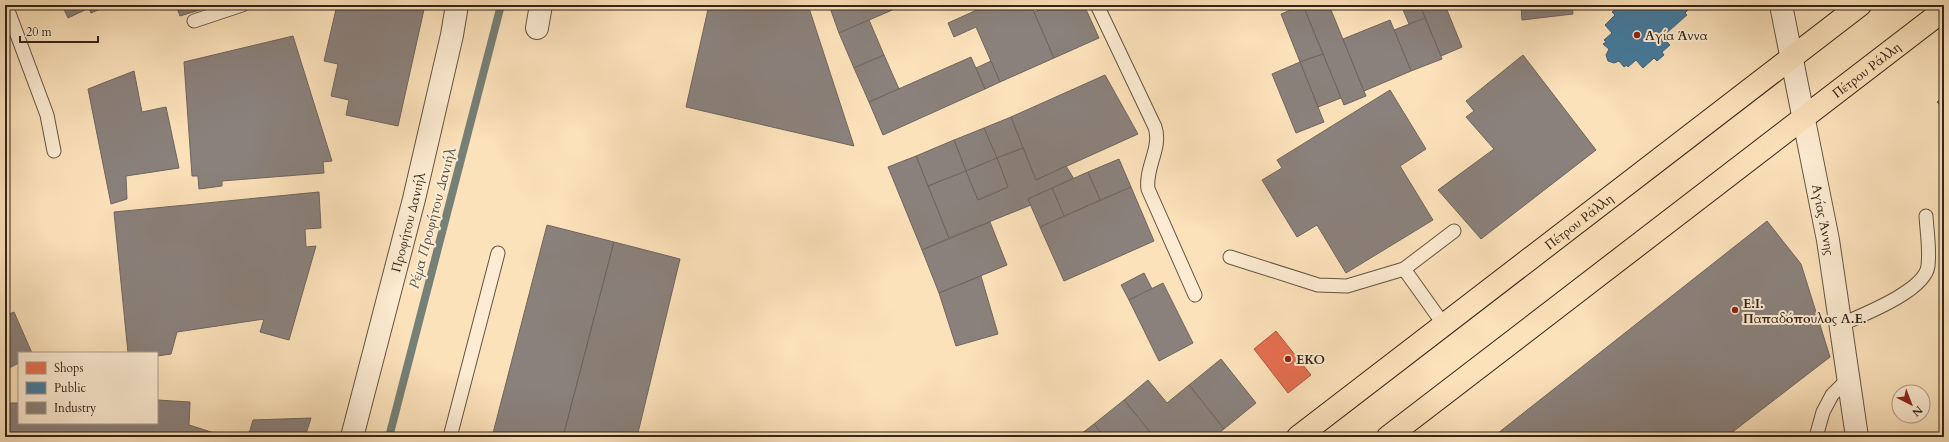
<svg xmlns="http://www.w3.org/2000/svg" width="1949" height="442" font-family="Cardo,serif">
<rect width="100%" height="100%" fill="#fce2bb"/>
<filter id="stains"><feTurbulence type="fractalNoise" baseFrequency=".005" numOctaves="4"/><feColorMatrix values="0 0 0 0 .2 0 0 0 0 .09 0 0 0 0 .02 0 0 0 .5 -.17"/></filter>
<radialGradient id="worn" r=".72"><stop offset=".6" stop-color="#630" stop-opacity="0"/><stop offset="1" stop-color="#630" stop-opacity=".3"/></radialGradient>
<!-- shops -->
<polygon fill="#e76f51" stroke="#b15940" points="1276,331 1311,375 1288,393 1254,349"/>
<!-- public -->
<polygon fill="#457b9d" stroke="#3f6175" points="1626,5 1634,5 1637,9 1642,5 1683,5 1688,10 1685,13 1687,15 1662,37 1670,45 1662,52 1664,55 1657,61 1654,58 1643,68 1636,60 1628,67 1627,65 1624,67 1619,61 1614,63 1608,61 1606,55 1609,49 1603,44 1606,42 1604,40 1612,33 1605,25 1615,15 1612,12 1620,6 1622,8"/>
<!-- industry -->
<g fill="#8a817c" stroke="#70655e">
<polygon points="62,5 109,5 91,13 89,8 68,18"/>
<polygon points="176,5 216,5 180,16"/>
<polygon points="337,5 425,5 398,126 346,115 349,100 331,96 338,64 324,61"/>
<polygon points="709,5 808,5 854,146 686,107"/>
<polygon points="829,5 888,5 890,11 839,33"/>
<polygon points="888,5 903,5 890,11"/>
<polygon points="988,5 1031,5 1054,58 1000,82 976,27 954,37 948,23"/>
<polygon points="1051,5 1084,5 1099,38 1054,58 1034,12"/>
<polygon points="1303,5 1323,54 1300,62 1281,14"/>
<polygon points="1303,5 1329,5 1366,96 1344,105"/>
<polygon points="1401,5 1420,5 1425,18 1409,24"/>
<polygon points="1420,5 1445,5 1462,47 1441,56"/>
<polygon points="1521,5 1572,5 1573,14 1522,20"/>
<polygon points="1425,18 1442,59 1411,71 1394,30"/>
<polygon points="869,20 884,55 854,68 839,33"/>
<polygon points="1390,20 1411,71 1364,91 1343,39"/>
<polygon points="293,36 332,161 323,162 324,173 222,181 222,186 199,189 198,176 192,176 184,62"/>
<polygon points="1323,54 1341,98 1318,107 1300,62"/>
<polygon points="884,55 899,89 869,102 854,68"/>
<polygon points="1523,55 1596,150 1481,239 1438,190 1494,149 1466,117 1474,111 1466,101"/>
<polygon points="971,57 985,89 883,135 869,102"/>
<polygon points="991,61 1000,82 985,89 976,68"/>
<polygon points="1300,62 1324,122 1296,133 1272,74"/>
<polygon points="134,71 142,112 166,107 179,168 126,176 127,199 111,204 88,89"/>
<polygon points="1105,75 1138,134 1036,180 1011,117"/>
<polygon points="1390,90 1426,149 1400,166 1433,220 1346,273 1317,225 1297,237 1262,180 1282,168 1277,160"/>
<polygon points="1944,96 1944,110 1937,102"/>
<polygon points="1011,117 1023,148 997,158 984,128"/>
<polygon points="984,128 997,158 966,171 954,140"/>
<polygon points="954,140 966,171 928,186 916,156"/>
<polygon points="1023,148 1036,180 1066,166 1074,179 1028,199 1031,205 949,238 928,186 966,171 978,200 1008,187 997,158"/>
<polygon points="916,156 949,238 922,250 888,167"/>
<polygon points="997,158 1008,187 978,200 966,171"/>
<polygon points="1119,159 1131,187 1100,200 1088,172"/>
<polygon points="1088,172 1100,200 1064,216 1052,188"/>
<polygon points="1131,187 1154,241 1064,281 1040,227"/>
<polygon points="1052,188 1064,216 1040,227 1028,199"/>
<polygon points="319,192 321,228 305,229 306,247 316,246 289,340 260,332 264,319 177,332 171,354 157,356 157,353 128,353 114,212"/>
<polygon points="1767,221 1801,264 1830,357 1726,437 1493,437"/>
<polygon points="990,222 1007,265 939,293 922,250"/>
<polygon points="547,225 614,242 563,437 492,437"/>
<polygon points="614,242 680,259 637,437 563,437"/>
<polygon points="1144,273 1152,289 1129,300 1121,285"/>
<polygon points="981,276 998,334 956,346 939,293"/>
<polygon points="1163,283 1193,343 1159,361 1129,300"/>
<polygon points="14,312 32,353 19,353 19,363 5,370 5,316"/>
<polygon points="1221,359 1256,403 1224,429 1189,385"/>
<polygon points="1148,380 1167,403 1189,385 1224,429 1214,437 1154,437 1124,400"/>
<polygon points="157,400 190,402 189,425 227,437 5,437 5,403 19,403 19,423 157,423"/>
<polygon points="1124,400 1154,437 1104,437 1094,424"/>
<polygon points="311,418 305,437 248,437 253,420"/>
<polygon points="1094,424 1104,437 1077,437"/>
</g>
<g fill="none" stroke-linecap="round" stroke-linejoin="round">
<!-- stream -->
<polyline stroke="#758077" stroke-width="8" points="389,437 501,5"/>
<defs>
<g id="service">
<polyline points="6,5 47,115 54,151"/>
<path d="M1097 5 1155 127C1162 148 1145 167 1148 189L1195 295"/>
<polyline points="194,21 242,5"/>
<polyline points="1230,257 1318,285 1347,286 1404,269 1444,325"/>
<polyline points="1404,269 1454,231"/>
<path d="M1840 325C1862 315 1925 291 1928 266 1930 250 1927 232 1926 216"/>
<polyline points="450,437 498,253"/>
<polyline points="1816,437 1823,412 1832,395 1848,379"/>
</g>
<g id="minor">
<polyline points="537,28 541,5"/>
<path id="s1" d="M352 437 414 199 452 35 457 5"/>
</g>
<g id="tertiary">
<path id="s2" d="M1781 5 1828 240 1857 437"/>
</g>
<g id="primary">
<path id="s3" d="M1298 437 1860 5"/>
<path id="s4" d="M1388 437 1944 10"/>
</g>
</defs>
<!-- service casing -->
<use href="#service" stroke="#645440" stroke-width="15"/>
<!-- minor casing -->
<use href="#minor" stroke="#645440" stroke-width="24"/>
<!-- tertiary casing -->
<use href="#tertiary" stroke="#645440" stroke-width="24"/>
<!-- primary casing -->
<use href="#primary" stroke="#322517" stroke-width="24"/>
<!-- service -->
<use href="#service" stroke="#fdecd3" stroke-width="13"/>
<!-- minor -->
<use href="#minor" stroke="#fdecd3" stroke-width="22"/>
<!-- tertiary -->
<use href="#tertiary" stroke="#fdecd3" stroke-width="22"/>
<!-- primary -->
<use href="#primary" stroke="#fce2bb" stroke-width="22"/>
</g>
<!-- markers -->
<g fill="#8f2418" stroke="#fdecd3" stroke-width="1.5">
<circle cx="1637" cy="35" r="4"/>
<circle cx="1735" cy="310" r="4"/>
<circle cx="1288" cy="359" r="4"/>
</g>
<g text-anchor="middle" stroke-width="4" stroke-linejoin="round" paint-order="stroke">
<!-- poi labels -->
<g font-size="13" font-weight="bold" fill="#322517" stroke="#fdecd3" text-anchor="start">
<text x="1645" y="40">Αγία Άννα</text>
<text x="1743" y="308">Ε.Ι.<tspan x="1743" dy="15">Παπαδόπουλος Α.Ε.</tspan></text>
<text x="1296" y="364">EKO</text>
</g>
<!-- street labels -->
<g font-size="13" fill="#322517" stroke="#fdecd3">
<text dy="5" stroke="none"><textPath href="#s4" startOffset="603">Πέτρου Ράλλη</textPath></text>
<text dy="5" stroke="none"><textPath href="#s2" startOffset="219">Αγίας Άννης</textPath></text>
<text dy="5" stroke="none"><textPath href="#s3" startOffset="354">Πέτρου Ράλλη</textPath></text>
<text dy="5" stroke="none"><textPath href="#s1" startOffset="222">Προφήτου Δανιήλ</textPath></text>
</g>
<!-- water labels -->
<g font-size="14" font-style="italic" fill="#535247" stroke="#fdecd3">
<text transform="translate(432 218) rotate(-75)" y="5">Ρέμα Προφήτου Δανιήλ</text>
</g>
</g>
<!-- margin -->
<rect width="1949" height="442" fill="none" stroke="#fce2bb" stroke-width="20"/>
<rect x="6" y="6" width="1937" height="430" fill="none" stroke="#322517" stroke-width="2"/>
<rect x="10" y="10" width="1929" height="422" fill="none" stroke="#322517"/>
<!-- legend -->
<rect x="18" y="352" width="140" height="72" fill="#fdecd3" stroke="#ac9c88"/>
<rect x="26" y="362" width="20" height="12" fill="#e76f51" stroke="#ac9c88"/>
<text x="54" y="372" font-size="12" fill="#322517">Shops</text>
<rect x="26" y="382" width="20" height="12" fill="#457b9d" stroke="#ac9c88"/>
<text x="54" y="392" font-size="12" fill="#322517">Public</text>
<rect x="26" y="402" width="20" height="12" fill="#8a817c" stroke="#ac9c88"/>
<text x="54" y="412" font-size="12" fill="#322517">Industry</text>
<!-- north arrow -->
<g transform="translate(1911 404) rotate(138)"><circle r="19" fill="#fdecd3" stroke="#ac9c88"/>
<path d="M0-3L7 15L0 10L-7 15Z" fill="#8f2418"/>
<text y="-6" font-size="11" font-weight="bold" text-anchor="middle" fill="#322517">N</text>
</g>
<!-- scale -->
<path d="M20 36v6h78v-6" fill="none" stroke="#322517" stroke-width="2"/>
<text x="26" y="36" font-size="12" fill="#322517" stroke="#fdecd3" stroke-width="3" paint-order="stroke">20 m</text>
<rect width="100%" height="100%" filter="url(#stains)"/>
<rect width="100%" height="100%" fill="url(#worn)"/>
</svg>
